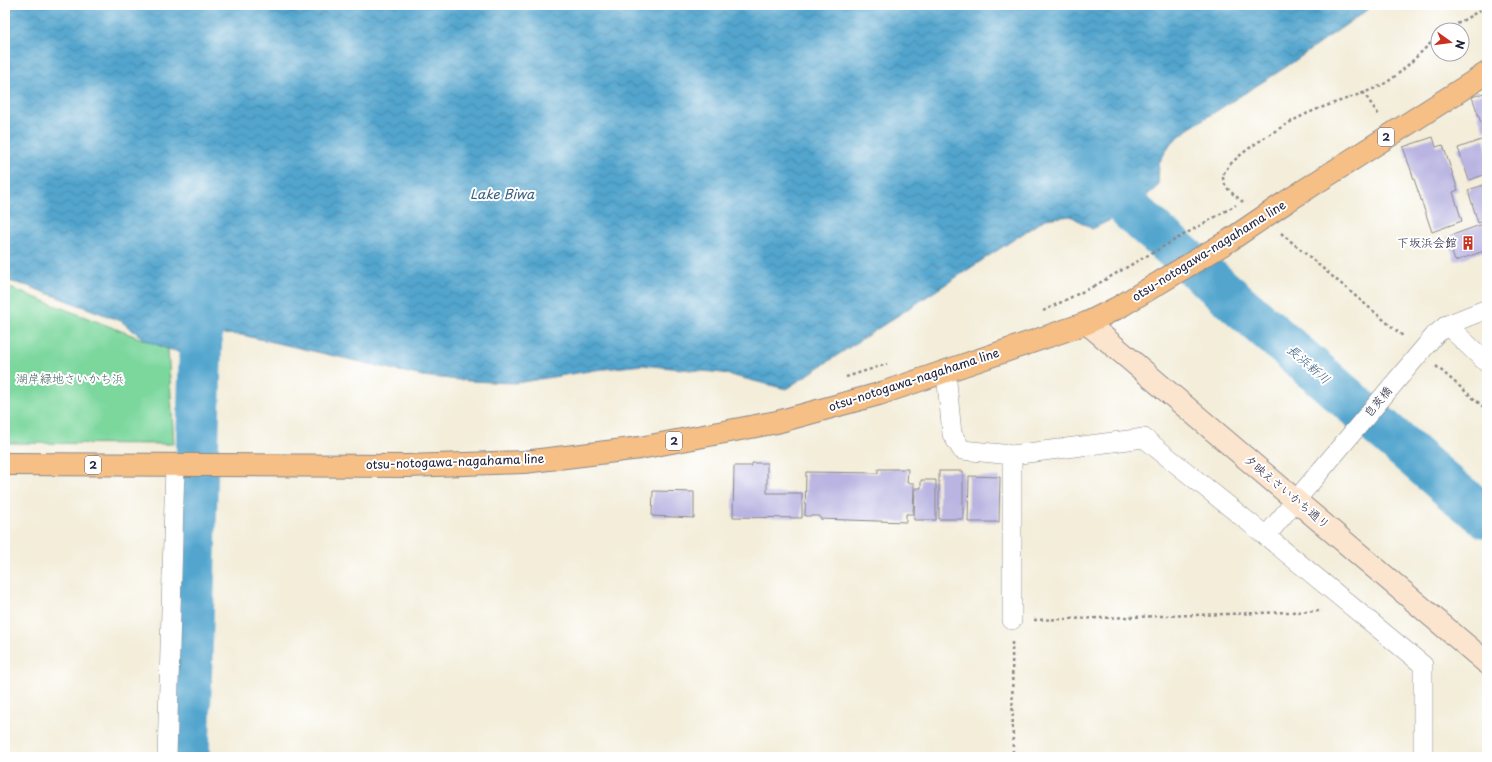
<svg xmlns="http://www.w3.org/2000/svg" width="1492" height="762" font-family="'Playpen Sans','Klee One',sans-serif">
<defs>
<pattern id="water-waves" width="16" height="10" patternUnits="userSpaceOnUse"><rect width="16" height="10" fill="#53a5ce"/><path d="M0 5q4-4 8 0t8 0" fill="none" stroke="#4486a8"/></pattern>
</defs>
<rect width="100%" height="100%" fill="#fff"/>
<filter id="ink" filterUnits="userSpaceOnUse"><feTurbulence type="fractalNoise" baseFrequency=".025" numOctaves="2"/><feDisplacementMap in="SourceGraphic" scale="8" xChannelSelector="R" yChannelSelector="G"/><feConvolveMatrix kernelMatrix="1 2 1 2 8 2 1 2 1" color-interpolation-filters="sRGB"/></filter>
<filter id="wash" filterUnits="userSpaceOnUse"><feTurbulence type="fractalNoise" baseFrequency=".012" numOctaves="4" result="noise"/><feDisplacementMap in="SourceGraphic" scale="16" xChannelSelector="R" yChannelSelector="G"/><feGaussianBlur stdDeviation="0.9" result="paint"/><feColorMatrix in="noise" values="0 0 0 0 0 0 0 0 0 0 0 0 0 0 0 0 0 1.4 0 .05"/><feComposite in="paint" operator="in"/></filter>
<g filter="url(#wash)">
<rect width="100%" height="100%" fill="#f3edd9"/>
<!-- green -->
<polygon fill="#7cd79d" stroke="#4f7c6c" points="5,286 168,349 174,444 5,443"/>
<!-- water -->
<g fill="url(#water-waves)" stroke="#3a6484">
<polygon points="5,5 1374,5 1286,67 1188,129 1170,144 1159,163 1158,186 1130,210 1092,229 1071,216 1045,219 786,389 722,373 642,365 595,370 516,383 469,381 422,376 242,335 218,334 201,357 168,349 145,340 121,321 28,286 5,280"/>
<polygon points="1461,486 1487,507 1487,528 1449,498"/>
</g>
<g fill="none" stroke-linecap="round" stroke-linejoin="round">
<!-- river -->
<g stroke="#53a5ce" stroke-width="43">
<polyline points="1096,162 1130,210 1455,492 1487,517"/>
<polyline points="188,757 202,297"/>
</g>
</g>
<g id="blocks">
<!-- building -->
<g fill="#b9b4e1">
<polygon points="1487,92 1487,130 1484,131 1472,97"/>
<polygon points="1433,137 1436,147 1443,145 1458,190 1453,192 1462,221 1432,232 1403,147"/>
<polygon points="1484,139 1487,150 1487,174 1469,180 1458,148"/>
<polygon points="1487,184 1487,220 1478,223 1468,190"/>
<polygon points="1483,224 1487,235 1487,250 1455,261 1447,237"/>
<polygon points="752,463 767,463 767,493 802,493 802,518 733,517 734,466 752,466"/>
<polygon points="878,469 908,469 907,483 914,483 913,514 906,514 906,522 820,519 820,516 805,516 806,472 878,473"/>
<rect x="939" y="471" width="24" height="48"/>
<polygon points="969,476 1000,477 999,522 968,522"/>
<polygon points="921,480 936,480 936,520 914,520 915,488 921,488"/>
<polygon points="653,491 694,492 694,518 652,516"/>
</g>
</g>
</g>
<g filter="url(#ink)">
<use href="#blocks" fill-opacity="0" stroke="#8a888a" stroke-width="1"/>
<g fill="none" stroke-linecap="round" stroke-linejoin="round">
<defs>
<g id="street">
<polyline points="1447,325 1487,363"/>
<polyline points="1434,336 1447,325 1487,309"/>
<polyline points="946,372 952,434 962,450 1012,455"/>
<polyline points="1322,469 1266,536 1423,665 1423,757"/>
<polyline points="1012,620 1012,455 1144,438 1266,536"/>
<polyline points="167,757 175,465"/>
</g>
<polyline id="secondary" points="1087,323 1487,663"/>
<g id="primary">
<polyline points="1286,202 1487,73"/>
<polyline points="5,464 407,466 524,462 640,448 777,422 879,394 1087,323 1119,307"/>
</g>
</defs>
<!-- street casing -->
<use href="#street" stroke="#8a888a" stroke-width="20"/>
<!-- secondary casing -->
<use href="#secondary" stroke="#8a888a" stroke-width="24"/>
<!-- primary casing -->
<use href="#primary" stroke="#8a888a" stroke-width="24"/>
<!-- path -->
<g stroke="#8a888a" stroke-width="2.5" stroke-dasharray="3 3" stroke-linecap="butt">
<polyline points="1447,30 1487,6"/>
<polyline points="1363,92 1379,115"/>
<path d="M1243 202C1236 196 1223 188 1223 177 1223 160 1290 121 1306 114 1330 103 1356 97 1380 86 1402 75 1419 52 1438 37"/>
<polyline points="1281,233 1404,337"/>
<polyline points="1043,311 1094,286"/>
<polyline points="1436,366 1487,410"/>
<polyline points="846,377 887,364"/>
<polyline points="1034,620 1322,611"/>
<polyline points="1012,642 1013,757"/>
</g>
<!-- street -->
<use href="#street" stroke="#fff" stroke-width="19"/>
<!-- secondary -->
<use href="#secondary" stroke="#fbe5cf" stroke-width="22"/>
<!-- primary -->
<use href="#primary" stroke="#f5bf86" stroke-width="22"/>
<defs>
<polyline id="street-bridge" points="1322,469 1434,336"/>
<polyline id="primary-bridge" points="1119,307 1230,240 1286,202"/>
</defs>
<!-- street-bridge casing -->
<use href="#street-bridge" stroke="#8a888a" stroke-width="20" stroke-linecap="butt"/>
<!-- primary-bridge casing -->
<use href="#primary-bridge" stroke="#8a888a" stroke-width="24" stroke-linecap="butt"/>
<!-- path-bridge -->
<polyline stroke="#8a888a" stroke-width="2.5" stroke-dasharray="3 3" stroke-linecap="butt" points="1094,286 1236,205"/>
<!-- street-bridge -->
<use href="#street-bridge" stroke="#fff" stroke-width="19"/>
<!-- primary-bridge -->
<use href="#primary-bridge" stroke="#f5bf86" stroke-width="22"/>
</g>
</g>
<!-- icons -->
<defs>
<symbol id="building-bare" viewBox="-9 -9 18 18"><path d="M-4-6H4V6H1V3H-1V6H-4ZM-2.5-4.3h1.7v1.8h-1.7ZM.8-4.3h1.7v1.8H.8ZM-2.5-1h1.7V.8h-1.7ZM.8-1h1.7V.8H.8Z" fill="#c8321e" stroke="#fff" stroke-width="2.5" paint-order="stroke"/></symbol>
</defs>
<g fill-rule="evenodd">
<use href="#building-bare" x="1458" y="233" width="20" height="20"/>
</g>
<g text-anchor="middle" stroke-width="4" stroke-linejoin="round" paint-order="stroke">
<!-- shield labels -->
<g fill="#fff" stroke="#646476" stroke-width="1">
<rect x="1378" y="128" width="16" height="18" rx="3"/>
<rect x="666" y="432" width="16" height="18" rx="3"/>
<rect x="85" y="456" width="16" height="18" rx="3"/>
</g>
<g font-size="11" font-weight="bold" fill="#22223b">
<text x="1386" y="141">2</text>
<text x="674" y="445">2</text>
<text x="93" y="469">2</text>
</g>
<!-- poi labels -->
<g font-size="12" fill="#22223b" stroke="#fff" text-anchor="end">
<text x="1457" y="247">下坂浜会館</text>
</g>
<!-- street labels -->
<g font-size="12" fill="#22223b" stroke="#fff">
<text transform="translate(1209 251) rotate(-32)" y="4">otsu-notogawa-nagahama line</text>
<text transform="translate(914 380) rotate(-18)" y="4">otsu-notogawa-nagahama line</text>
<text transform="translate(1378 402) rotate(-50)" y="4">皀莢橋</text>
<text transform="translate(455 462) rotate(-2)" y="4">otsu-notogawa-nagahama line</text>
<text transform="translate(1287 492) rotate(40)" y="4">夕映えさいかち通り</text>
</g>
<!-- park labels -->
<g font-size="12" fill="#42615d" stroke="#fff">
<text x="70" y="383">湖岸緑地さいかち浜</text>
</g>
<!-- water labels -->
<g font-size="13" font-style="italic" fill="#385d7d" stroke="#fff">
<text x="502" y="199">Lake Biwa</text>
<text transform="translate(1309 364) rotate(41)" y="5">長浜新川</text>
</g>
</g>
<!-- margin -->
<rect width="1492" height="762" fill="none" stroke="#fff" stroke-width="20"/>
<!-- north arrow -->
<g transform="translate(1450 42) rotate(104)"><circle r="19" fill="#ffffff" stroke="#a7a7b1"/>
<path d="M0-3L7 15L0 10L-7 15Z" fill="#c8321e"/>
<text y="-6" font-size="11" font-weight="bold" text-anchor="middle" fill="#22223b">N</text>
</g>
</svg>
